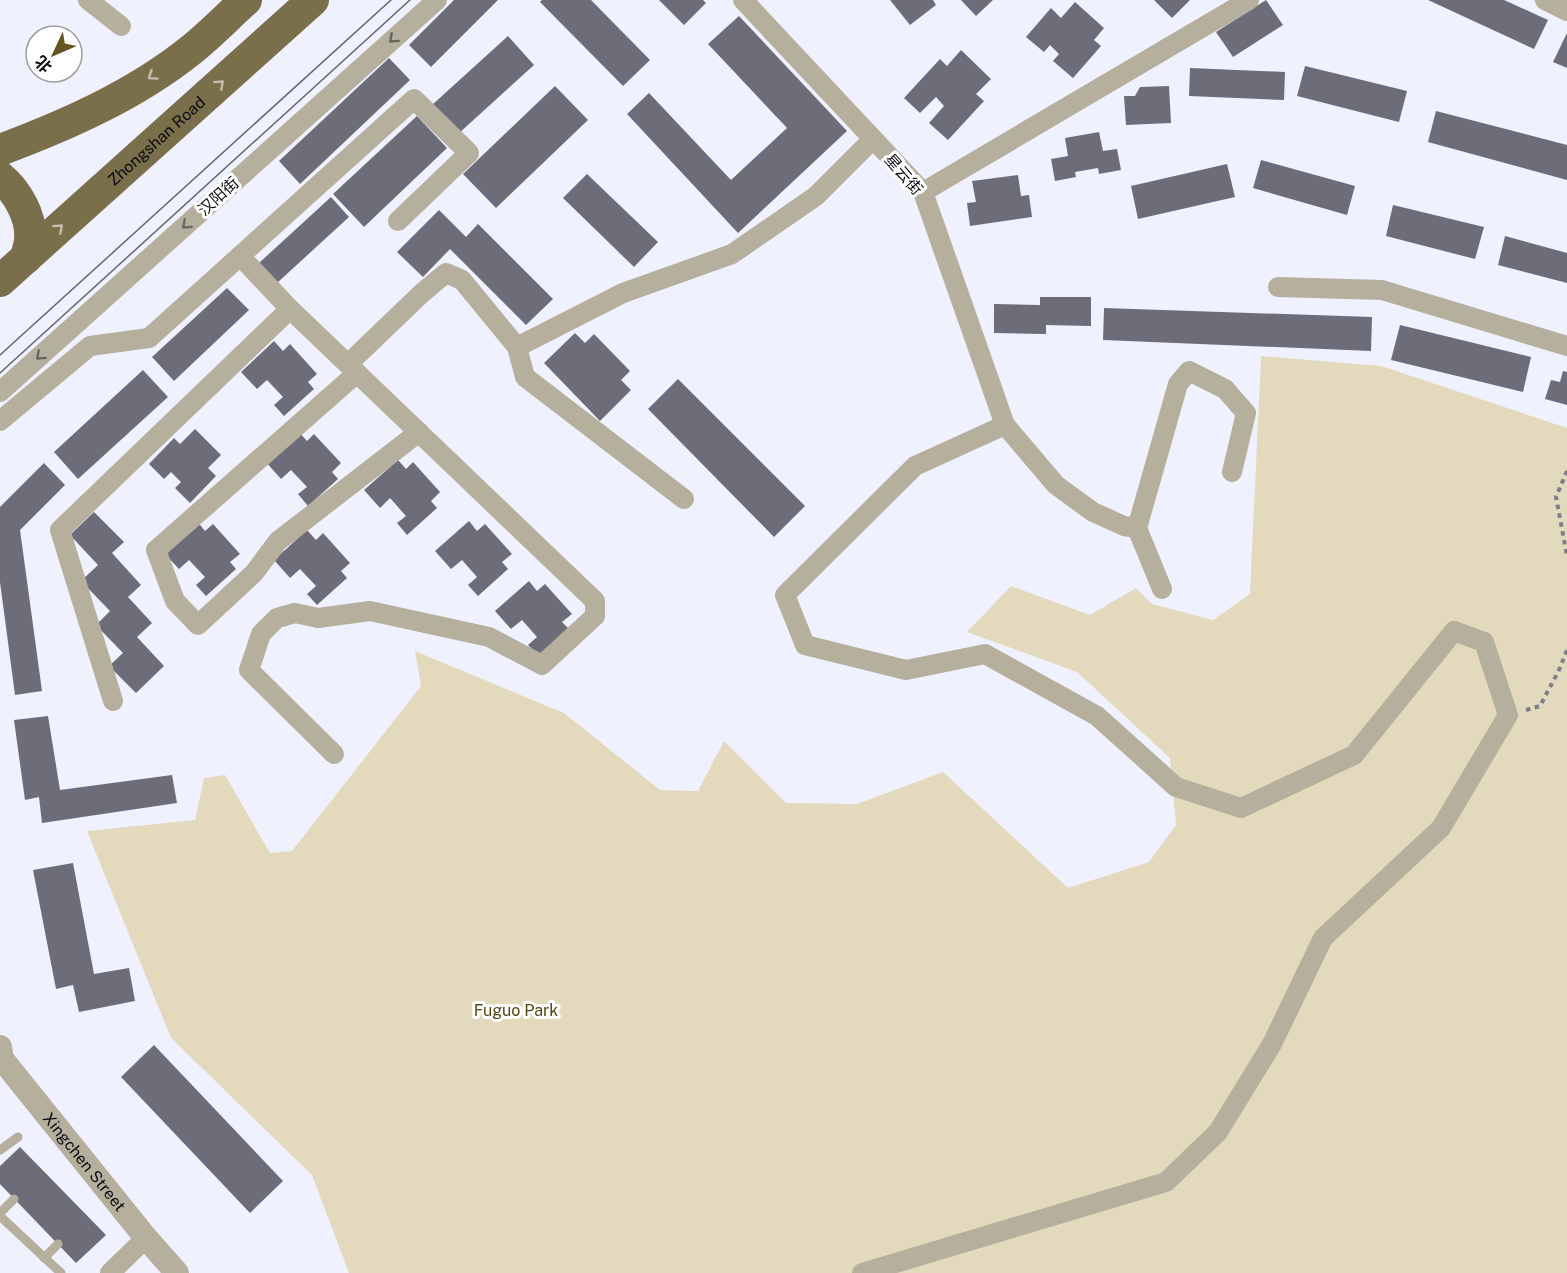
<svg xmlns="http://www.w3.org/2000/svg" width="1567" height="1273" font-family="'Public Sans','Noto Sans SC',sans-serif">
<rect width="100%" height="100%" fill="#eff1fe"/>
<!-- green -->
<polygon fill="#e3dabd" points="1261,356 1381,366 1567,428 1567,1273 349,1273 312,1175 171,1038 87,831 195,820 204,778 225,775 270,853 292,851 421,686 415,651 564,713 660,790 698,791 724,741 786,803 857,804 943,772 1068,888 1149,862 1176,825 1170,758 1077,672 967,632 1011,586 1090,615 1136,588 1152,604 1213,620 1250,594"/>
<!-- building -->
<g fill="#6c6d78">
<polygon points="454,0 498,0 431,67 409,45"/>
<polygon points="542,0 591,0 650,60 623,86 540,2"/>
<polygon points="659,0 703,0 706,3 684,25"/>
<polygon points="890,0 933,0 936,5 910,25"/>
<polygon points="961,0 993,0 976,16"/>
<polygon points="1154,0 1190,0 1172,18"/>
<polygon points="1266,0 1283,25 1233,57 1216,32"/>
<polygon points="1428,0 1504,0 1548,20 1534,49"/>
<polygon points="1075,2 1104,28 1094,40 1101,46 1073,78 1053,61 1059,54 1050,45 1044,52 1026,37 1051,8 1061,18"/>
<polygon points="739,16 847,131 738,233 627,114 649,93 731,180 787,128 708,44"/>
<polygon points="1567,33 1567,68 1553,62"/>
<polygon points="508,36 534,65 458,134 432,105"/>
<polygon points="961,50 991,79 976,94 984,101 948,140 929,123 944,106 936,97 920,113 904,98 940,59 947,66"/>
<polygon points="389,58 410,80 300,184 279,161"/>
<polygon points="1305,66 1407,91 1399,122 1297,96"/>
<polygon points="1190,68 1285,72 1284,100 1189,96"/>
<polygon points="555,86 588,120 496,208 463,174"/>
<polygon points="1169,86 1171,123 1126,125 1124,96 1135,96 1140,87"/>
<polygon points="1436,111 1567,145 1567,180 1428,142"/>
<polygon points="417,116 447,148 364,227 333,194"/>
<polygon points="1099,132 1103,151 1117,149 1121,170 1099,174 1098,168 1075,172 1076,177 1055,181 1051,159 1068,156 1065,138"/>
<polygon points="1261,160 1355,186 1347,215 1253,188"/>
<polygon points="1227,164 1235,197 1138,219 1131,186"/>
<polygon points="587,174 658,242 634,267 563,198"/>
<polygon points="1018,175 1021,196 1029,195 1032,217 970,226 967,203 976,202 972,181"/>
<polygon points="331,197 349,217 277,283 259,263"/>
<polygon points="1393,205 1484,227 1475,259 1386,236"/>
<polygon points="439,210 466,237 478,224 553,299 526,325 450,249 423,277 397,252"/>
<polygon points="1505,236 1567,253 1567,283 1498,265"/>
<polygon points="227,288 249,310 174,381 152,357"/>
<polygon points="1040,297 1091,297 1091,326 1046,325 1046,334 994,333 994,304 1040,305"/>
<polygon points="1104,308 1372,317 1371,351 1103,340"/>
<polygon points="1400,325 1531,357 1523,392 1391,360"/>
<polygon points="575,333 585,343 594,334 630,371 621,380 631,390 600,421 544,363"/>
<polygon points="274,341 283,351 290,344 317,374 308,382 314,389 284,416 274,405 283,397 267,380 257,389 241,372"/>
<polygon points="143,370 168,397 78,479 54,452"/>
<polygon points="1563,371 1567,372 1567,405 1545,399 1551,380 1560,382"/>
<polygon points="678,379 805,506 774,537 648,409"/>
<polygon points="195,429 221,455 208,468 216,476 190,503 175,488 181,482 171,472 164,479 149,464 174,438 180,444"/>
<polygon points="298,431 307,441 314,434 341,463 332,472 338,479 308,506 298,494 307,487 291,470 281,479 265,461"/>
<polygon points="398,460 406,469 413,462 440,492 431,501 437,508 407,535 397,523 406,516 390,498 380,508 364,490"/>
<polygon points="44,463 65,485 20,530 42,691 15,695 0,582 0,507"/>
<polygon points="94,512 124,542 112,553 141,585 128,597 152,623 137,637 164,666 136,693 109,666 123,653 96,625 110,611 81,581 98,565 70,535"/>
<polygon points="197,521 205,531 213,524 240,554 230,562 236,569 206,596 196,585 205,577 189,560 179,569 163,552"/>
<polygon points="469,521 477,531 485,524 512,554 502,562 508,569 478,596 468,585 477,577 462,560 451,569 435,551"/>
<polygon points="307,530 316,540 323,533 350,563 341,571 347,578 317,605 307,594 316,586 300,569 290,578 274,560"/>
<polygon points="529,581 537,591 545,584 572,614 562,622 569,629 539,656 528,645 537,637 522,620 511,629 495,611"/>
<polygon points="48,716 60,790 172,775 177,803 42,823 39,797 25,800 14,720"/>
<polygon points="73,863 94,974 129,968 135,1001 79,1012 73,985 56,989 33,870"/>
<polygon points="154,1045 283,1181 250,1213 121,1077"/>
<polygon points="20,1147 106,1235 76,1263 0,1184 0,1166"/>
</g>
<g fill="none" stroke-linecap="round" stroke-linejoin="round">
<!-- path -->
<g stroke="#7d7e87" stroke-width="4" stroke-dasharray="4.5 4.5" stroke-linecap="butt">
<polyline points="1567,471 1556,497 1567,556"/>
<polyline points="1526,710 1540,706 1559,670 1567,650"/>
</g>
<!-- service -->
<g stroke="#b5b09e" stroke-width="9">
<polyline points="0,1150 18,1137"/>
<polyline points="0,1213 14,1199"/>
<polyline points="0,1216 61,1273"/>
<polyline points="44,1258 58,1244"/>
</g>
<!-- minor -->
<g stroke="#b5b09e" stroke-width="20">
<polyline points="88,0 121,26"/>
<polyline points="743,0 923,192 1005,425 1056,485 1093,512 1124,526 1137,528 1162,589"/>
<polyline points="1545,0 1567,11"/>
<polyline points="923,192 1249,0"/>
<polyline points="240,256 290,309 595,601 595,616 542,665 489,637 370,611 318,618 295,613 277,618 261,634 249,670 334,754"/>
<polyline points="1278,287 1382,290 1567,346"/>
<polyline points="517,347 623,293 732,254 816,196 873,139"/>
<polyline points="348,364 422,293 446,273 462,280 517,347 525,377 684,499"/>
<polyline points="357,373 156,550 175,601 198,625 254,573 278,541 419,432"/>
<polyline points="0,392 437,0"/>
<polyline points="0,421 90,346 149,338 414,99 469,153 398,221"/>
<polyline points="1137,528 1178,384 1189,371 1225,389 1246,413 1232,472"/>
<polyline points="113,701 60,530 290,309"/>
<polyline points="110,1273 146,1238"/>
<polyline points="862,1273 1166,1182 1218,1132 1272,1044 1323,938 1441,828 1508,715 1484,642 1454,631 1354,755 1241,808 1176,787 1097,716 985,654 906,670 805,645 785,595 915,466 1005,425"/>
</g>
<!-- tertiary -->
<path stroke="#b5b09e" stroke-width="24" id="s1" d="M0 1047 2 1059 146 1238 177 1273"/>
<!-- trunk -->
<g stroke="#7a6f4b" stroke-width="32">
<path d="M0 150C67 125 135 95 191 50 211 34 228 16 246 0"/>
<path d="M0 177C17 191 32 217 30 239 30 245 27 252 26 258"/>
<path id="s2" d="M0 281 313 0"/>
</g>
<!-- tram -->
<g stroke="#65666e" stroke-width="1.5">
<polyline points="0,355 391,0"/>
<polyline points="0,373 410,0"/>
</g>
</g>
<!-- one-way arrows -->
<defs><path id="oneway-chevron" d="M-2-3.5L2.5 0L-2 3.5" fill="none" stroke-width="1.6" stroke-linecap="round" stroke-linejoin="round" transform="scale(1.5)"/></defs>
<g stroke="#68665e">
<use href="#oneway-chevron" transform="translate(393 39) rotate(138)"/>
<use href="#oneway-chevron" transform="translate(186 225) rotate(138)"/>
<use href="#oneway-chevron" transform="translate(40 356) rotate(138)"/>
</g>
<g stroke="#c3beae">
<use href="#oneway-chevron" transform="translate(152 76) rotate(146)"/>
<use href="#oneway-chevron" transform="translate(220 84) rotate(-42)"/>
<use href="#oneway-chevron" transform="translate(59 228) rotate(-42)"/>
</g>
<g text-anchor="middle" stroke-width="6" stroke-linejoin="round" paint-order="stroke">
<!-- street labels -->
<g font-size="16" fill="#0b0b0f" stroke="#fff">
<text dy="6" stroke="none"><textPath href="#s2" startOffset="210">Zhongshan Road</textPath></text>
<text transform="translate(904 174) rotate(49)" y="6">星云街</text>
<text transform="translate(218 196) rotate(-42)" y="6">汉阳街</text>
<text dy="6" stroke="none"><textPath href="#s1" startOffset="144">Xingchen Street</textPath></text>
</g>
<!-- park labels -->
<g font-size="16" fill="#544613" stroke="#fff">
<text x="516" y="1016">Fuguo Park</text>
</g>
</g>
<!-- north arrow -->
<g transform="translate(54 54) rotate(226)"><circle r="28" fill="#ffffff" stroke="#9d9d9f" stroke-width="1.5"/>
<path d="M0-4.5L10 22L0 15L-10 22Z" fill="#645522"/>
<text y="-9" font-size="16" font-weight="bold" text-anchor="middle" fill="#0b0b0f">北</text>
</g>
</svg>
